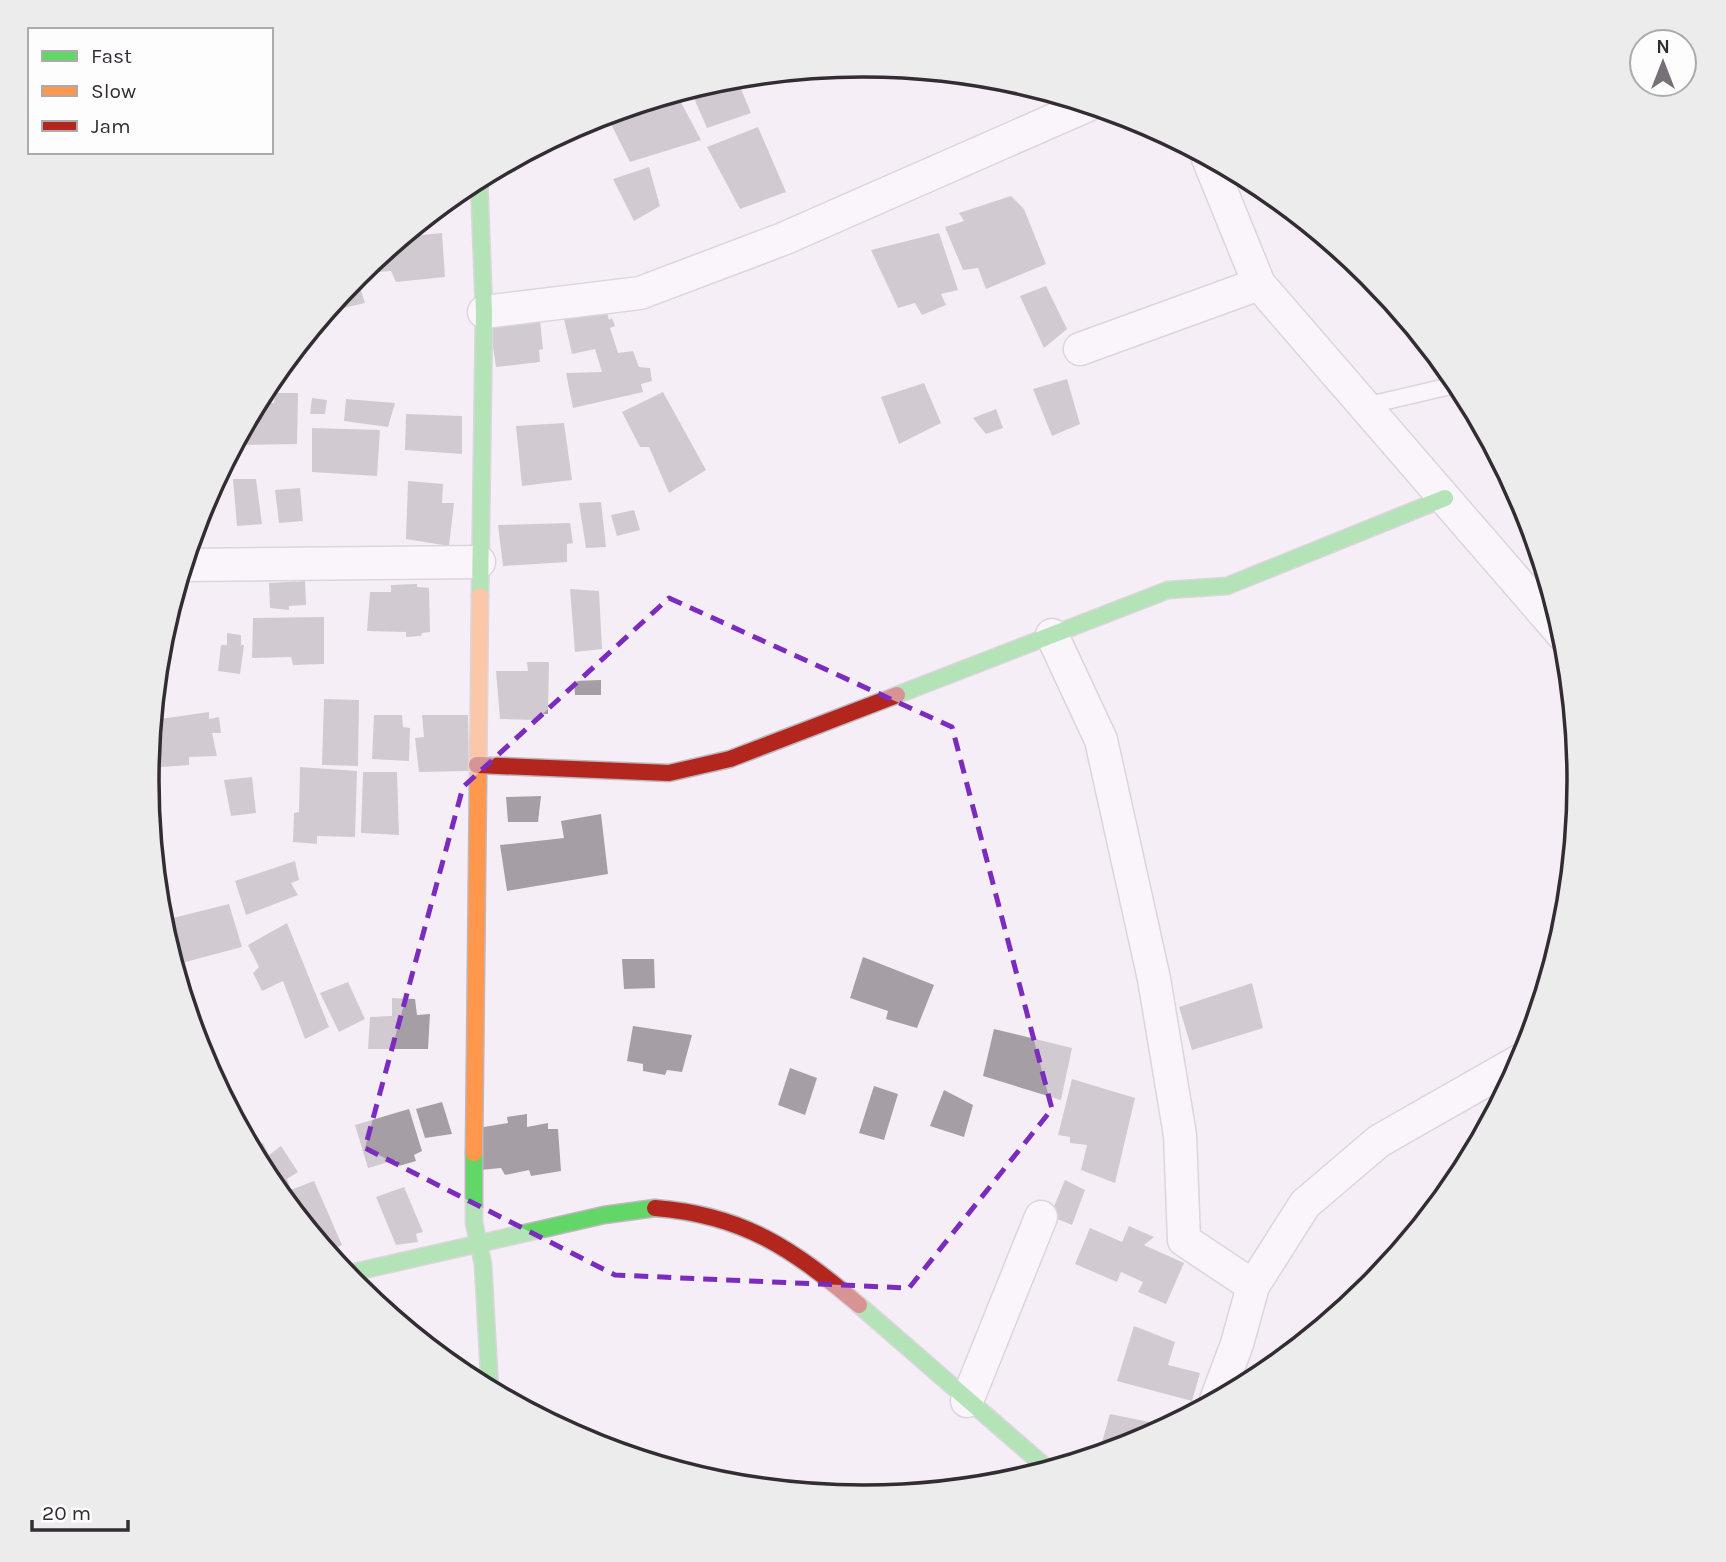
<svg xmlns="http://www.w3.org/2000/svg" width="1726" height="1562" font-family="Karla,sans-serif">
<rect width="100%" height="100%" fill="#f6eef6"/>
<!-- building -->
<g fill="#a59fa5">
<polygon points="736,77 751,113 707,128 690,89 724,78"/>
<polygon points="676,93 701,140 630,162 609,120 651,112 650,101"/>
<polygon points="758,127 786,192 740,209 707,147"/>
<polygon points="649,167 660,206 634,221 613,179"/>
<polygon points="1011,196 1024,209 1046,264 986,289 978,268 963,270 945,227 964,221 959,213"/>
<polygon points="442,233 445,277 396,282 391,271 366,273 364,268 403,237"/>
<polygon points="939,233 958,290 941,294 946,305 922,315 915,303 898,308 871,250"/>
<polygon points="356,275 365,303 326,312"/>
<polygon points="1046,286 1067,329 1044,348 1020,296"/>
<polygon points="606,309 609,320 612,318 615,326 610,328 618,353 633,351 639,367 650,368 652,381 641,384 643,392 573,408 566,373 602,372 595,349 572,354 564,319"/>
<polygon points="540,321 543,349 539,350 540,362 496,367 490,326"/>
<polygon points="1067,379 1080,424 1052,436 1033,389"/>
<polygon points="924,383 941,423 899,444 881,397"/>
<polygon points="663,392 706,470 669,493 649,447 640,447 622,412"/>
<polygon points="275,393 298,393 297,444 234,445 257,403 274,403"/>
<polygon points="312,398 327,400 325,414 310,414"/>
<polygon points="346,399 395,403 388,427 344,421"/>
<polygon points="996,409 1003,428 986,434 973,418"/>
<polygon points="406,414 462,416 462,454 405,450"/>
<polygon points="564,423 572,480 522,486 516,426"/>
<polygon points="312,428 380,430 377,476 312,472"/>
<polygon points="233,479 256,479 262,524 237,526"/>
<polygon points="408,481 443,484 442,503 454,503 449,546 406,539"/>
<polygon points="300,488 303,521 279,523 275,490"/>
<polygon points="601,502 606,547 586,548 579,503"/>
<polygon points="634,510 640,530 617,536 611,515"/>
<polygon points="570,523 573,543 567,544 567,562 503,566 498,525"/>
<polygon points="305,581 306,605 289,606 289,610 270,608 269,583"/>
<polygon points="417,584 417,587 429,588 430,632 422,633 421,636 406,637 406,632 367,631 370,592 391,592 391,585"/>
<polygon points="570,589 599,591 602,649 575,652"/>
<polygon points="324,617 324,664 293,665 291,657 252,658 253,618"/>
<polygon points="227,633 241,635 241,645 244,645 240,674 218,671 221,645 227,645"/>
<polygon points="527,662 549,662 548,714 542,714 540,720 500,719 496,671 528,671"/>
<polygon points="601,680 601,695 575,695 574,681"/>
<polygon points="324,699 359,700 358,766 322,765"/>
<polygon points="209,712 209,719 219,717 221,733 212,733 217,756 189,757 189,765 148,768 153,720"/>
<polygon points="374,715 402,715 403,727 410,728 409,761 372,759"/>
<polygon points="422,715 468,715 469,771 419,772 415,738 424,737"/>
<polygon points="300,767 357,771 355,837 317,836 317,844 293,842 294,813 299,812"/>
<polygon points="363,772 397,772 399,835 361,833"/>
<polygon points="252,777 256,813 231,816 224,780"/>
<polygon points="541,796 538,822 508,822 506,797"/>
<polygon points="601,814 608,874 507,891 500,845 564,838 561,821"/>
<polygon points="295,861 299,880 291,883 298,895 246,915 235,881"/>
<polygon points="229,904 242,947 174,965 161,921"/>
<polygon points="287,923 329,1027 305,1039 283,981 262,991 253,973 259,967 248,945"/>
<polygon points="863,957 934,985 917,1028 886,1019 888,1011 850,998"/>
<polygon points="622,959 654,959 655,988 624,989"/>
<polygon points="348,982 365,1019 339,1032 320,993"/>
<polygon points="1252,983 1263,1028 1192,1050 1179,1007"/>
<polygon points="392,998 415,999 417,1015 430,1014 428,1049 368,1049 370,1017 392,1016"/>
<polygon points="633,1026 692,1035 682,1072 667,1070 665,1075 643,1071 643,1064 627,1061"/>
<polygon points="994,1029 1072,1048 1061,1100 983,1076"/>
<polygon points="790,1068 817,1078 805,1115 778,1105"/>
<polygon points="1072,1079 1135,1098 1115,1183 1081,1170 1087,1145 1070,1143 1070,1137 1058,1135"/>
<polygon points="874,1086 898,1094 884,1140 859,1133"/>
<polygon points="944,1090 973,1105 964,1137 930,1126"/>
<polygon points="442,1102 452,1134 425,1138 416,1109"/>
<polygon points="409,1109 422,1151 414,1155 416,1161 399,1166 396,1160 368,1168 355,1125"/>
<polygon points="527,1114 527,1127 548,1123 548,1129 558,1129 561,1171 531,1176 529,1170 505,1175 501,1168 480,1170 478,1128 508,1123 507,1117"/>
<polygon points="263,1143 269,1155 281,1146 298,1172 287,1179 290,1187 279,1193 267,1179 251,1148"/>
<polygon points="1065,1180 1085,1190 1072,1225 1050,1216"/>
<polygon points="314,1181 342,1245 327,1252 280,1194"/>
<polygon points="404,1187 423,1232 416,1234 418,1242 396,1245 376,1197"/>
<polygon points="1129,1226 1154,1237 1144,1245 1184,1263 1166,1304 1138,1292 1143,1282 1121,1272 1117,1282 1075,1264 1090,1228 1122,1242"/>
<polygon points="1134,1326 1175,1342 1168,1365 1200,1373 1192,1401 1117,1381"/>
<polygon points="1110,1414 1169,1426 1137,1443 1081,1460 1092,1448 1099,1453"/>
</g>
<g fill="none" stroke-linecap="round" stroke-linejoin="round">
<defs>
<polyline id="lane" points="1365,406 1459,384"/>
<g id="street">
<polyline points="1207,156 1259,284 1564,636"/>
<polyline points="484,312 640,293 783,239 1088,105"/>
<polyline points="1080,349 1259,284"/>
<polyline points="184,565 479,562"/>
<polyline points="1052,635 1101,740 1154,979 1180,1135 1184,1240 1253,1286"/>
<polyline points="1216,1400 1237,1344 1253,1286 1305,1204 1379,1141 1523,1059"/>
<polyline points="967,1401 1041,1217"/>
</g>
<g id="fast">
<polyline points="479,178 484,312 480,596"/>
<polyline points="897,695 1168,590 1227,586 1445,498"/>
<polyline points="474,1153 474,1223 483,1264 490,1390"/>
<polyline points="346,1274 604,1215 655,1208"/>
<polyline points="859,1305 1049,1470"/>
</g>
<polyline id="slow" points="474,1153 480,596"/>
<g id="jam">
<polyline points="477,765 669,773 730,759 897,695"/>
<path d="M655 1208C744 1215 793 1249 859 1305"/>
</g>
</defs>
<!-- lane casing -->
<use href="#lane" stroke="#bdb6bd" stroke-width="19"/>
<!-- street casing -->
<use href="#street" stroke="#bdb6bd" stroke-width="35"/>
<!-- fast casing -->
<use href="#fast" stroke="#bdb6bd" stroke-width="19"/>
<!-- slow casing -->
<use href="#slow" stroke="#bdb6bd" stroke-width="19"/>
<!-- jam casing -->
<use href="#jam" stroke="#bdb6bd" stroke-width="19"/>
<!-- lane -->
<use href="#lane" stroke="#fefcfe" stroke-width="16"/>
<!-- street -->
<use href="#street" stroke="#fefcfe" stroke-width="32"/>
<!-- fast -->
<use href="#fast" stroke="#63d668" stroke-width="16"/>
<!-- slow -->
<use href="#slow" stroke="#ff974d" stroke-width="16"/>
<!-- jam -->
<use href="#jam" stroke="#b3261e" stroke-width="16"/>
</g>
<!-- marked area -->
<path d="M0 0H1726V1562H0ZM669 598 952 727 1052 1109 909 1288 615 1275 365 1148 463 787Z" fill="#f6eef6" fill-opacity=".55" fill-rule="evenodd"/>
<path fill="none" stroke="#7b2cbf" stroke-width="5" stroke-dasharray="14 9" stroke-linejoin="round" d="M669 598 952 727 1052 1109 909 1288 615 1275 365 1148 463 787Z"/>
<!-- crop -->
<path d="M0 0H1726V1562H0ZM159 781a704 704 0 1 1 1408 0a704 704 0 1 1-1408 0Z" fill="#edeced" fill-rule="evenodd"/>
<path fill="none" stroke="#332d33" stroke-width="3.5" d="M159 781a704 704 0 1 1 1408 0a704 704 0 1 1-1408 0Z"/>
<!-- legend -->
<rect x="28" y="28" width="245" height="126" fill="#fdfdfd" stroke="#acaaac" stroke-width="2"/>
<rect x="42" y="51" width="35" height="10" fill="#63d668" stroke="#acaaac" stroke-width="2"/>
<text x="91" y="63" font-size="21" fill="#332d33">Fast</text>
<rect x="42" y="86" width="35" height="10" fill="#ff974d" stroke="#acaaac" stroke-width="2"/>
<text x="91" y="98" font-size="21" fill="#332d33">Slow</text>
<rect x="42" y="121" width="35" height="10" fill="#b3261e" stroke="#acaaac" stroke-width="2"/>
<text x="91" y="133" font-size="21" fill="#332d33">Jam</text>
<!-- north arrow -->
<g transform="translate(1663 63)"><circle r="33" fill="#fdfdfd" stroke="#acaaac" stroke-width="2"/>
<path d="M0-5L12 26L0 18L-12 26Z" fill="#777177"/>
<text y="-10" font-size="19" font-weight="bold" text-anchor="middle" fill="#332d33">N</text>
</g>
<!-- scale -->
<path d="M32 1520v10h96v-10" fill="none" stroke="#332d33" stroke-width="3.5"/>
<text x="42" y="1520" font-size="21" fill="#332d33" stroke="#fdfdfd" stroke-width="5" paint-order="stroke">20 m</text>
</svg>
